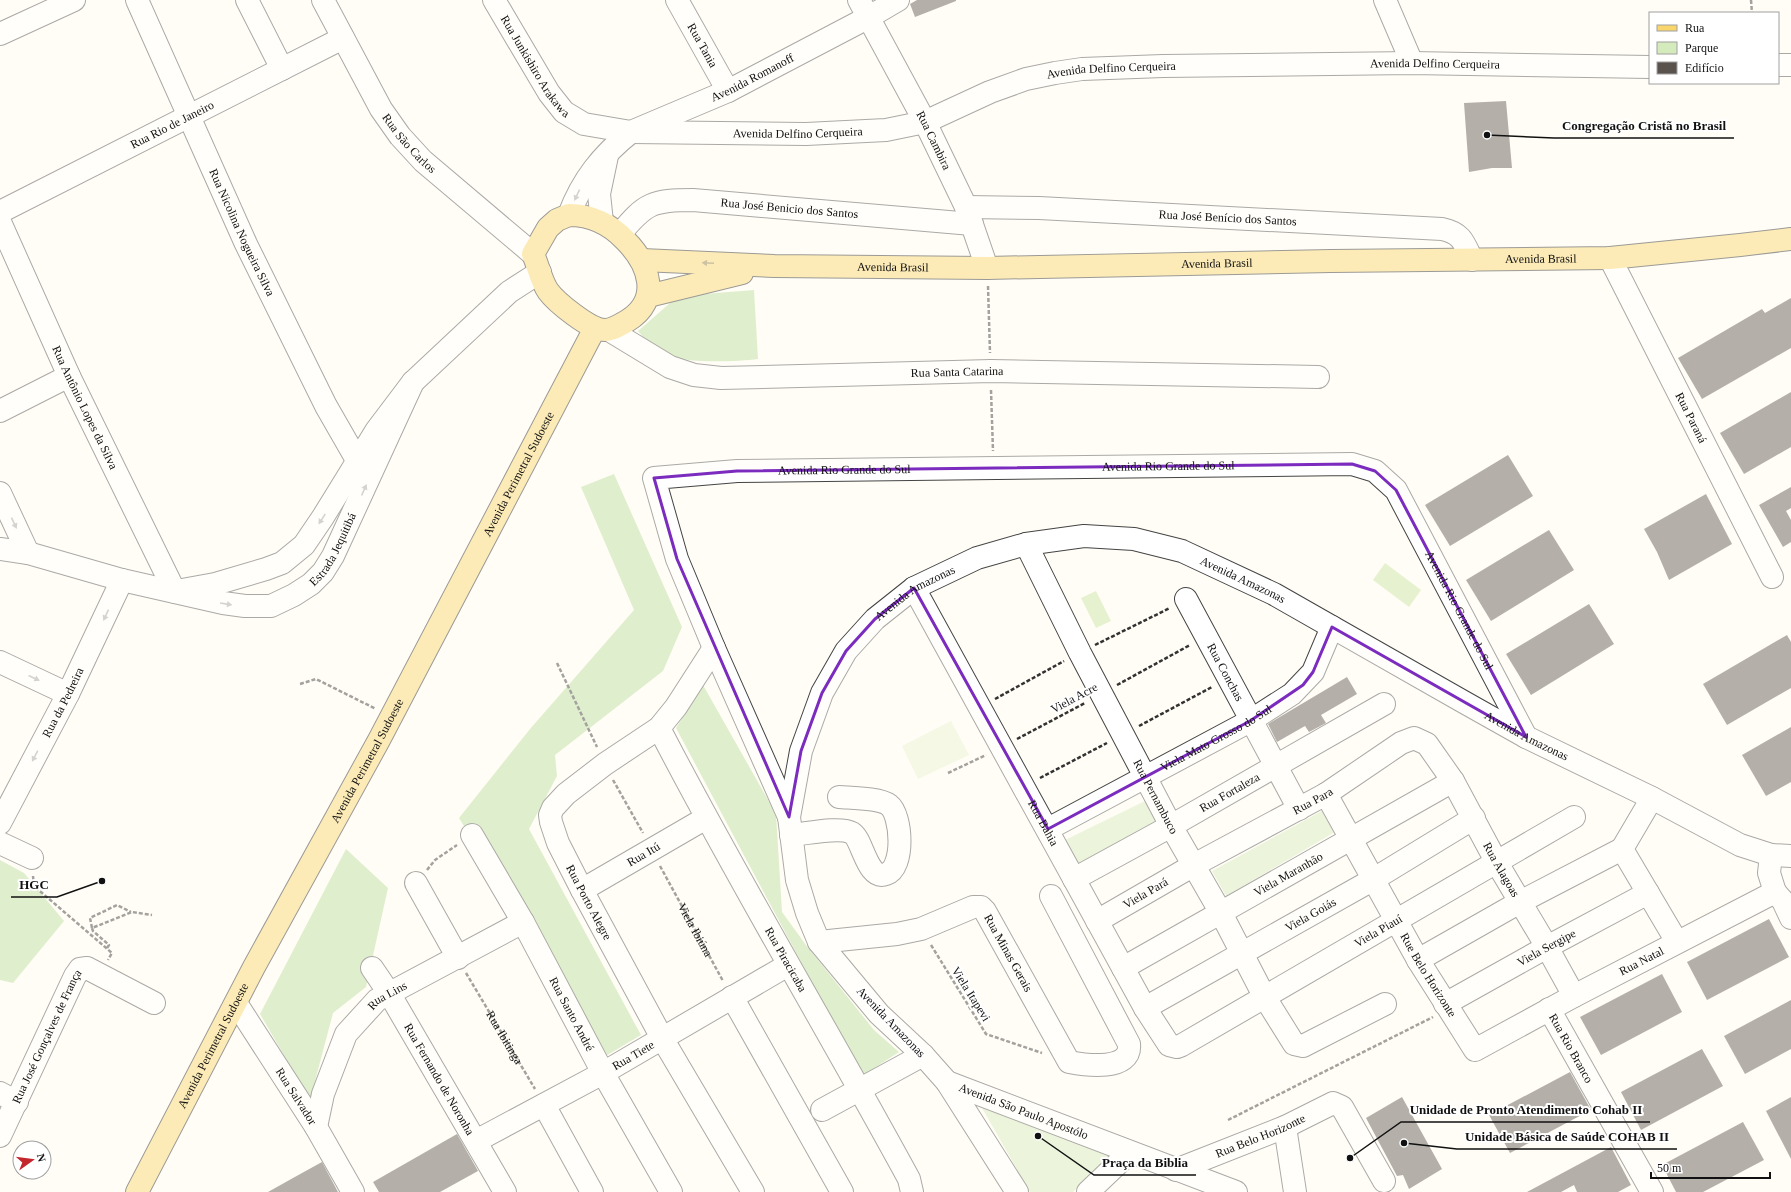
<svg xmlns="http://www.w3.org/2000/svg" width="1791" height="1192" font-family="'Times New Roman',serif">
<rect width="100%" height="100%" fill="#fffdf5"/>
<!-- green -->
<g fill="#d5ebbd">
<polygon points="1145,801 1156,821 1078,864 1065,840"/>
<polygon points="1329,807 1340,829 1226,896 1212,871"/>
<polygon points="978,1101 1113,1154 1073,1192 1030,1192"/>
</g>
<!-- forest -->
<g fill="#b9dc9c">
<path d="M754 290 758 359C733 362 683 364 660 353 652 349 644 338 638 331L678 296Z"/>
<polygon points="614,474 682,627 663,671 555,755 557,776 529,829 641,1035 604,1057 459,818 530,729 634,610 581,487"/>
<polygon points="703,685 776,814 782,912 806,945 874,1030 899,1052 862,1076 676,728"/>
<polygon points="346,849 388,888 366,987 333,1013 310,1100 260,1014"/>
<polygon points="0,860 24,873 64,921 13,983 0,980"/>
</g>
<!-- pitch -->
<g fill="#e6f2cf">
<polygon points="1385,563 1421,590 1409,607 1373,580"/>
<polygon points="1096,591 1111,621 1096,628 1081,598"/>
<polygon points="951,721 969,755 918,779 902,746"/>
</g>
<!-- building -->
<g fill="#5a524d">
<polygon points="917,0 956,0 956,1 915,17 910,4"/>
<polygon points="1506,101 1512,168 1492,168 1469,172 1464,103"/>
<polygon points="1791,298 1791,348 1702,399 1678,358 1762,309 1765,313"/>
<polygon points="1791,392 1791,447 1744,474 1720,433"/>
<polygon points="1508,455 1533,496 1450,546 1425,505"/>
<polygon points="1791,487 1791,508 1786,511 1791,520 1791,542 1783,547 1759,505"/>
<polygon points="1706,494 1732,544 1669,580 1657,552 1644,529"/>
<polygon points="1549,530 1574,570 1491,621 1466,580"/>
<polygon points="1589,604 1614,644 1531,695 1506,654"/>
<polygon points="1787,635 1791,642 1791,688 1727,725 1703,684"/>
<polygon points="1347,677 1357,694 1321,715 1326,723 1309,732 1305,726 1277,742 1268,724"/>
<polygon points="1791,727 1791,782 1766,796 1742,755"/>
<polygon points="1769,919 1789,957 1707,1000 1687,962"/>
<polygon points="1662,974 1682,1012 1601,1055 1580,1017"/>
<polygon points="1791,1000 1791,1049 1745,1074 1724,1036"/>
<polygon points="1702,1049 1723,1086 1641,1130 1621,1092"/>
<polygon points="1570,1072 1591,1110 1510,1153 1489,1115"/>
<polygon points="1402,1097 1442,1169 1409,1189 1403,1175 1397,1176 1366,1118"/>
<polygon points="1791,1097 1791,1159 1766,1111"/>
<polygon points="1743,1122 1764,1160 1703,1192 1676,1192 1662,1165"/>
<polygon points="457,1134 478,1171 440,1192 379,1192 373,1182"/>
<polygon points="1611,1147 1631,1185 1618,1192 1577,1192 1574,1185 1561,1192 1527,1192"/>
<polygon points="322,1162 338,1192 268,1192 293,1178"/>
</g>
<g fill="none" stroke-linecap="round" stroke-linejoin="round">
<defs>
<g id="minor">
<path id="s3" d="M137 0 246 244 326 406 357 460"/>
<polyline points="247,0 282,69"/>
<path id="s4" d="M323 0 381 109 400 136 423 161 533 254"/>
<path id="s5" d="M494 0 549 93 564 112 584 124 631 132 806 134 886 130 925 122 990 92 1026 79 1055 73 1082 69 1163 66 1412 63 1650 67"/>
<path id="s6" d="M677 0 728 91"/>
<path id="s7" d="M859 0 925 122 966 207 987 268"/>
<polyline points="1385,0 1412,63"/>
<polyline points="0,34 74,0"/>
<polyline points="1778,65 1791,65"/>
<path id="s8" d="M966 207 1039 208 1442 229C1462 233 1464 243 1472 260"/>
<path id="s9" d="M0 212 343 38"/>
<path id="s10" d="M569 215C582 180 602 155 631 132L728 91 869 17 898 0"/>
<path id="s11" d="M0 222 69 376 175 592"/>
<polyline points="602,222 599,194 607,156"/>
<path id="s12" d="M620 234C645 203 653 200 693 200L972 224"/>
<path id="s13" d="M1610 258 1772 577"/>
<path id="s14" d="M609 330 670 367 694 375 721 378 991 371 1318 377"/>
<polyline points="0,411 69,376"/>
<polyline points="0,493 28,553"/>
<path id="s15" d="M1026 544 1080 653 1171 826 1221 913 1264 996 1294 1044 1303 1046 1385 1004"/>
<path id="s16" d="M0 549 28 553 122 580 223 603 245 606H271L294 595 311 584 323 572 333 556 413 382"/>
<path id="s17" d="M914 588 1145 1008 1169 1045 1177 1047 1182 1045 1574 817"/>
<polyline points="182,590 215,584 266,569 282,563 304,545 323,517 376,431 413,382 509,292 540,272"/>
<path id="s18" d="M1186 599 1299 809"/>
<path id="s19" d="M714 648 676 707 659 728 605 764 566 794 553 808 550 815 551 822 558 843 582 890 662 1038 753 1192"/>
<polyline points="0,662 68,694"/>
<path id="s20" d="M659 728C738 881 827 1028 909 1179L912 1192"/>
<path id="s21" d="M1326 794 1418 960 1475 1050 1574 996 1775 892 1769 873 1771 855"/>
<polyline points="1652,798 1622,849 1677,942"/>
<path id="s22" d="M789 817 714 648 677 559 654 478 737 471 1352 464 1375 471 1396 490 1526 737"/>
<path id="s23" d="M0 823 68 694 122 580"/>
<path id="s24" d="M1048 829 1250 721 1292 694 1313 672 1332 627"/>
<path id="s25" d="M472 835 523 922 603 1073 671 1192"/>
<path d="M791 835C805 834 840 826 852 833 863 840 867 881 886 874 905 868 902 815 889 805 880 798 851 798 839 797"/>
<polyline points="0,843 32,858"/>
<path id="s26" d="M1074 879 1171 826 1384 704"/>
<polyline points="416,883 458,958"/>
<path id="s27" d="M582 890 706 818"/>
<polyline points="1775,892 1783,901 1791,918"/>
<path id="s28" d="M1097 921 1194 865 1326 794 1401 743 1414 738 1427 744 1453 781 1497 863 1547 947 1574 996"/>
<path id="s29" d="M819 942 897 934 921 929 973 907H981L985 911 1069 1062C1085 1065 1132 1072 1129 1044L1051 896"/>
<polyline points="1418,960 1520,902 1622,849"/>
<path id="s30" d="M372 968 389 993 505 1192"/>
<path id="s31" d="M1123 968 1453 781"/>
<polyline points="732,997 842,1192"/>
<path id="s32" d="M236 1003 316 1127 353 1192"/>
<path id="s33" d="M1445 1004 1547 947 1648 893"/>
<path id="s34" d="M1145 1008 1374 879 1474 818"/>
<path id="s35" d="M1549 1009 1652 1192"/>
<path id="s36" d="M947 1082 1236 1192"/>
<polyline points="0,1093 17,1102"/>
<polyline points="544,1105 592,1192"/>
<polyline points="822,1110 923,1055"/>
<path id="s37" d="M316 1127 323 1094 346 1034 377 1000 523 922"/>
<polyline points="1285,1127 1295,1192"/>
<path id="s38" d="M0 1136 75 976 80 969 87 968 154 1003"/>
<path id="s39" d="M476 1141 603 1073 788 965"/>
<path id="s40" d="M1176 1170 1285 1127 1333 1103 1342 1107 1384 1181"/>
<path id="s41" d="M1017 1192 947 1082 923 1055 879 1014 819 942 807 913 797 880 789 817 801 751 822 693 846 651 875 619 914 588 977 558 1026 544 1084 536 1134 539 1182 551 1274 594 1462 701 1526 737 1652 798 1740 845 1771 855 1791 856"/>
<polyline points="1088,1192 1129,1153"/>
</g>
<g id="major">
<path d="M569 215C590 215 610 224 625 240 649 264 662 300 627 321 620 325 612 330 605 330 590 330 556 302 548 291 541 281 538 265 533 254L548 228 557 220Z"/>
<path id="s42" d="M642 260 774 266 987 268 1331 261 1610 258 1740 245 1791 239"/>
<polyline points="648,296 742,273"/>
<path id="s43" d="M137 1192 254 967 379 740 595 328"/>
</g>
</defs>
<!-- minor casing -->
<use href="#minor" stroke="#444" stroke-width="24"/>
<!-- major casing -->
<use href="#major" stroke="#222" stroke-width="24"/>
<!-- path -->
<g stroke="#333" stroke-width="2.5" stroke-dasharray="4 2" stroke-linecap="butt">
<polyline points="1751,0 1752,13"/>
<polyline points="988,286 990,353"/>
<polyline points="991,390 993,451"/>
<polyline points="1095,645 1170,608"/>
<polyline points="557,663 597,747"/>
<polyline points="300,684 316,679 376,709"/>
<polyline points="1117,685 1190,645"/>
<polyline points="995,699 1064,661"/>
<polyline points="1139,726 1212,687"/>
<polyline points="1017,739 1085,703"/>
<polyline points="948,773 986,755"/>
<polyline points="1040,778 1107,743"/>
<polyline points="613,780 643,833"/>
<path id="s1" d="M660 866 723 981"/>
<polyline points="427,870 435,860 457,845"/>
<polyline points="33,876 34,886 112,953 108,960"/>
<polyline points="92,928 90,918 117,905 131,912"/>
<polyline points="931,945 986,1034 1042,1053"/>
<polyline points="107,948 109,945 93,931 92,928 132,912 152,915"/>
<path id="s2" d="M466 973 535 1089"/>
<polyline points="1228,1120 1433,1017"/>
</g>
<!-- minor -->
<use href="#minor" stroke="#fff" stroke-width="22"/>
<!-- major -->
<use href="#major" stroke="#f9d66b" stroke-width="22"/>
</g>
<!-- one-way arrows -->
<defs><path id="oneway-solid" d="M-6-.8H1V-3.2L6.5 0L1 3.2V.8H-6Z"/></defs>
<g fill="#a0a0a0">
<use href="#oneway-solid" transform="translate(577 195) rotate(115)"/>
<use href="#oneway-solid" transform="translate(364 490) rotate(-66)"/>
<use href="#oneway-solid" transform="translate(322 519) rotate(123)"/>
<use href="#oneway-solid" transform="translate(14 523) rotate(65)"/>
<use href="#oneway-solid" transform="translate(226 604) rotate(9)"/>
<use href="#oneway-solid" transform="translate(106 615) rotate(115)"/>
<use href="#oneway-solid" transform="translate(34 678) rotate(25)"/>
<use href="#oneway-solid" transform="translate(35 756) rotate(118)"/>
</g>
<use fill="#917d42" href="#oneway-solid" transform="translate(708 263) rotate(-178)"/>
<!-- marked area -->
<path d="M0 0H1791V1192H0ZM1352 464 1375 471 1396 490 1526 737 1332 627 1313 672 1303 685 1250 721 1048 829 914 588 875 619 846 651 822 693 801 751 789 817 677 559 654 478 737 471Z" fill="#fffdf5" fill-opacity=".55" fill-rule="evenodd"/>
<path fill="none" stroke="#7b2cbf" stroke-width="3" stroke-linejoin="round" d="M1352 464 1375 471 1396 490 1526 737 1332 627 1313 672 1303 685 1250 721 1048 829 914 588 875 619 846 651 822 693 801 751 789 817 677 559 654 478 737 471Z"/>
<g text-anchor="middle" stroke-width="4" stroke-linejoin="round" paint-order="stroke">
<!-- street labels -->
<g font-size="12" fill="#111" stroke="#fff">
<text dy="4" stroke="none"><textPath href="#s6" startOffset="52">Rua Tania</textPath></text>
<text dy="4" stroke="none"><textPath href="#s5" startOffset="78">Rua Junkishiro Arakawa</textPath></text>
<text dy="4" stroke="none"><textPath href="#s5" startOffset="1018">Avenida Delfino Cerqueira</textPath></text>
<text dy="4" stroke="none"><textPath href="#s5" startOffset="694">Avenida Delfino Cerqueira</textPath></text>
<text dy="4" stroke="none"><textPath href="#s10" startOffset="238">Avenida Romanoff</textPath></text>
<text dy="4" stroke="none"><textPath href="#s9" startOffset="193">Rua Rio de Janeiro</textPath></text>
<text dy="4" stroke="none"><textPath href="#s5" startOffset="370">Avenida Delfino Cerqueira</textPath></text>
<text dy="4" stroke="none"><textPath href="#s7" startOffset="159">Rua Cambira</textPath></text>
<text dy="4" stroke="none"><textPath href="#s4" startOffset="168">Rua São Carlos</textPath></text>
<text dy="4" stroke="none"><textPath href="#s12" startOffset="182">Rua José Benicio dos Santos</textPath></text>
<text dy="4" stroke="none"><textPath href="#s8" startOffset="262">Rua José Benício dos Santos</textPath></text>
<text dy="4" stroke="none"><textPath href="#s3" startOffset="255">Rua Nicolina Nogueira Silva</textPath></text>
<text dy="4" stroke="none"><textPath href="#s42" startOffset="899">Avenida Brasil</textPath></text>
<text dy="4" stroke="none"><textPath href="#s42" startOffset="575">Avenida Brasil</textPath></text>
<text dy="4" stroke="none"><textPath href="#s42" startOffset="251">Avenida Brasil</textPath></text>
<text dy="4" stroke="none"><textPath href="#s14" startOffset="360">Rua Santa Catarina</textPath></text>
<text dy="4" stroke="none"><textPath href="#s11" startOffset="204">Rua Antônio Lopes da Silva</textPath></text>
<text dy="4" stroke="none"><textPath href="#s13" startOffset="179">Rua Paraná</textPath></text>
<text dy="4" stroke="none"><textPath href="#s22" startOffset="880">Avenida Rio Grande do Sul</textPath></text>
<text dy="4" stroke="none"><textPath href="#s22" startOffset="556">Avenida Rio Grande do Sul</textPath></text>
<text dy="4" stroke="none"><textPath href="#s43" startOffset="813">Avenida Perimetral Sudoeste</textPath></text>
<text dy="4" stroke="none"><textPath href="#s16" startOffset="365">Estrada Jequitibá</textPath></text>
<text dy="4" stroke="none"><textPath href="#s41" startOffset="1066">Avenida Amazonas</textPath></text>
<text dy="4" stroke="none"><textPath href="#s41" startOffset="718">Avenida Amazonas</textPath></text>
<text dy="4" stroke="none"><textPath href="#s22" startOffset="1252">Avenida Rio Grande do Sul</textPath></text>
<text dy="4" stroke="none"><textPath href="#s18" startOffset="83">Rua Conchas</textPath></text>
<text transform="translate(1074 698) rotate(-28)" y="4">Viela Acre</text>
<text dy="4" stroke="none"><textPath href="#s23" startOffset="136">Rua da Pedreira</textPath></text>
<text dy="4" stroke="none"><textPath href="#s41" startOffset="1390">Avenida Amazonas</textPath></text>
<text dy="4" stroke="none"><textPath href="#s24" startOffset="191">Viela Mato Grosso do Sul</textPath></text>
<text dy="4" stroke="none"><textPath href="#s43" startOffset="489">Avenida Perimetral Sudoeste</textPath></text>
<text dy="4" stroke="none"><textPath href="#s26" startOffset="178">Rua Fortaleza</textPath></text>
<text dy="4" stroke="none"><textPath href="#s15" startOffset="284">Rua Pernambuco</textPath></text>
<text dy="4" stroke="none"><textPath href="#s28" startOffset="247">Rua Para</textPath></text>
<text dy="4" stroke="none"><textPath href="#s17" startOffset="268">Rua Bahia</textPath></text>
<text dy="4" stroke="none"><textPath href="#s27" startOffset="71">Rua Itú</textPath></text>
<text dy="4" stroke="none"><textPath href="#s28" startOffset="527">Rua Alagoas</textPath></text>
<text dy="4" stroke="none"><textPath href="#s31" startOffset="190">Viela Maranhão</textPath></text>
<text dy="4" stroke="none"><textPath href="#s28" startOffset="56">Viela Pará</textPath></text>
<text dy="4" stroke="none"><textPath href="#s19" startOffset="334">Rua Porto Alegre</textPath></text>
<text dy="4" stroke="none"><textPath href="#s34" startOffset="190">Viela Goiás</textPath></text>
<text dy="4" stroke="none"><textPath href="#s1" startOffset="73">Viela Ibiúna</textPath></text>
<text dy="4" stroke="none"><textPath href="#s17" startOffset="764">Viela Piauí</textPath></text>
<text dy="4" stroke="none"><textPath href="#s33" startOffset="116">Viela Sergipe</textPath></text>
<text dy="4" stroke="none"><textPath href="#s29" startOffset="221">Rua Minas Gerais</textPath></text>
<text dy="4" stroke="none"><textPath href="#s20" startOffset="264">Rua Piracicaba</textPath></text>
<text dy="4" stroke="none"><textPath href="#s21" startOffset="485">Rua Natal</textPath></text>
<text dy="4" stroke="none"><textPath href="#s21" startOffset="208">Rue Belo Horizonte</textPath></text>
<text transform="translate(971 994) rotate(58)" y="4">Viela Itapevi</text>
<text dy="4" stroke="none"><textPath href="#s37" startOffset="155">Rua Lins</textPath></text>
<text dy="4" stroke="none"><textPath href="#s25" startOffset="205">Rua Santo André</textPath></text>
<text transform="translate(891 1022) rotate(46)" y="4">Avenida Amazonas</text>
<text dy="4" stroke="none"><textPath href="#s2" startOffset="75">Rua Ibitinga</textPath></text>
<text dy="4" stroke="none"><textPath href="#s38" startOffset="110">Rua José Gonçalves de França</textPath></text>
<text dy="4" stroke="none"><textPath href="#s43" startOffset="165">Avenida Perimetral Sudoeste</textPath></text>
<text dy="4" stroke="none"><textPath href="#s35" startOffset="45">Rua Rio Branco</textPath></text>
<text dy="4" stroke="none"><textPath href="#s39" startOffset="179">Rua Tiete</textPath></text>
<text dy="4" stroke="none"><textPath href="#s30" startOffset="130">Rua Fernando de Noronha</textPath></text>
<text dy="4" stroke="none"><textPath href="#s32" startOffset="111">Rua Salvador</textPath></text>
<text dy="4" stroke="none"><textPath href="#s36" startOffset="82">Avenida São Paulo Apostólo</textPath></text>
<text dy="4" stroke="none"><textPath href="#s40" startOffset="91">Rua Belo Horizonte</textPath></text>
</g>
</g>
<!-- callouts -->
<path fill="none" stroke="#111" stroke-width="1.5" d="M1487 135L1554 138H1734M102 881L57 897H11M1350 1158L1401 1122H1650M1404 1143L1457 1149H1677M1038 1136L1094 1175H1196"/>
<g fill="#111" stroke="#fff" stroke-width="1.5">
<circle cx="1487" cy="135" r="4"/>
<circle cx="102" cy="881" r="4"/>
<circle cx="1350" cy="1158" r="4"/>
<circle cx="1404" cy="1143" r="4"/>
<circle cx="1038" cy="1136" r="4"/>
</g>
<g font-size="13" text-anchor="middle" font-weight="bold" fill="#111" stroke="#fff" stroke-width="4" stroke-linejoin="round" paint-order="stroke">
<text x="1644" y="130">Congregação Cristã no Brasil</text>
<text x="34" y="889">HGC</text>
<text x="1526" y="1114">Unidade de Pronto Atendimento Cohab II</text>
<text x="1567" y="1141">Unidade Básica de Saúde COHAB II</text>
<text x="1145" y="1167">Praça da Biblia</text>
</g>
<!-- legend -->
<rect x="1649" y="12" width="130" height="72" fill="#ffffff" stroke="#a0a0a0"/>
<rect x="1657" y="25" width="20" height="6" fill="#f9d66b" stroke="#a0a0a0"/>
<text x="1685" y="32" font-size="12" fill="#111111">Rua</text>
<rect x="1657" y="42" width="20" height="12" fill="#d5ebbd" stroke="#a0a0a0"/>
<text x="1685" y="52" font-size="12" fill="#111111">Parque</text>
<rect x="1657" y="62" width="20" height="12" fill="#5a524d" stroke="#a0a0a0"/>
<text x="1685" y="72" font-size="12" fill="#111111">Edifício</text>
<!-- north arrow -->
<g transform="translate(32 1160) rotate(76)"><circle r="19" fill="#ffffff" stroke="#a0a0a0"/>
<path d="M0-3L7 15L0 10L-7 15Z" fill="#c4262e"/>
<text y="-6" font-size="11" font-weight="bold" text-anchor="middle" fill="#111111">N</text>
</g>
<!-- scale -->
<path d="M1651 1172v6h119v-6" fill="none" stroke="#111111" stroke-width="2"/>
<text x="1657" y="1172" font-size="12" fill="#111111" stroke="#ffffff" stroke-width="3" paint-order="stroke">50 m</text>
</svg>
